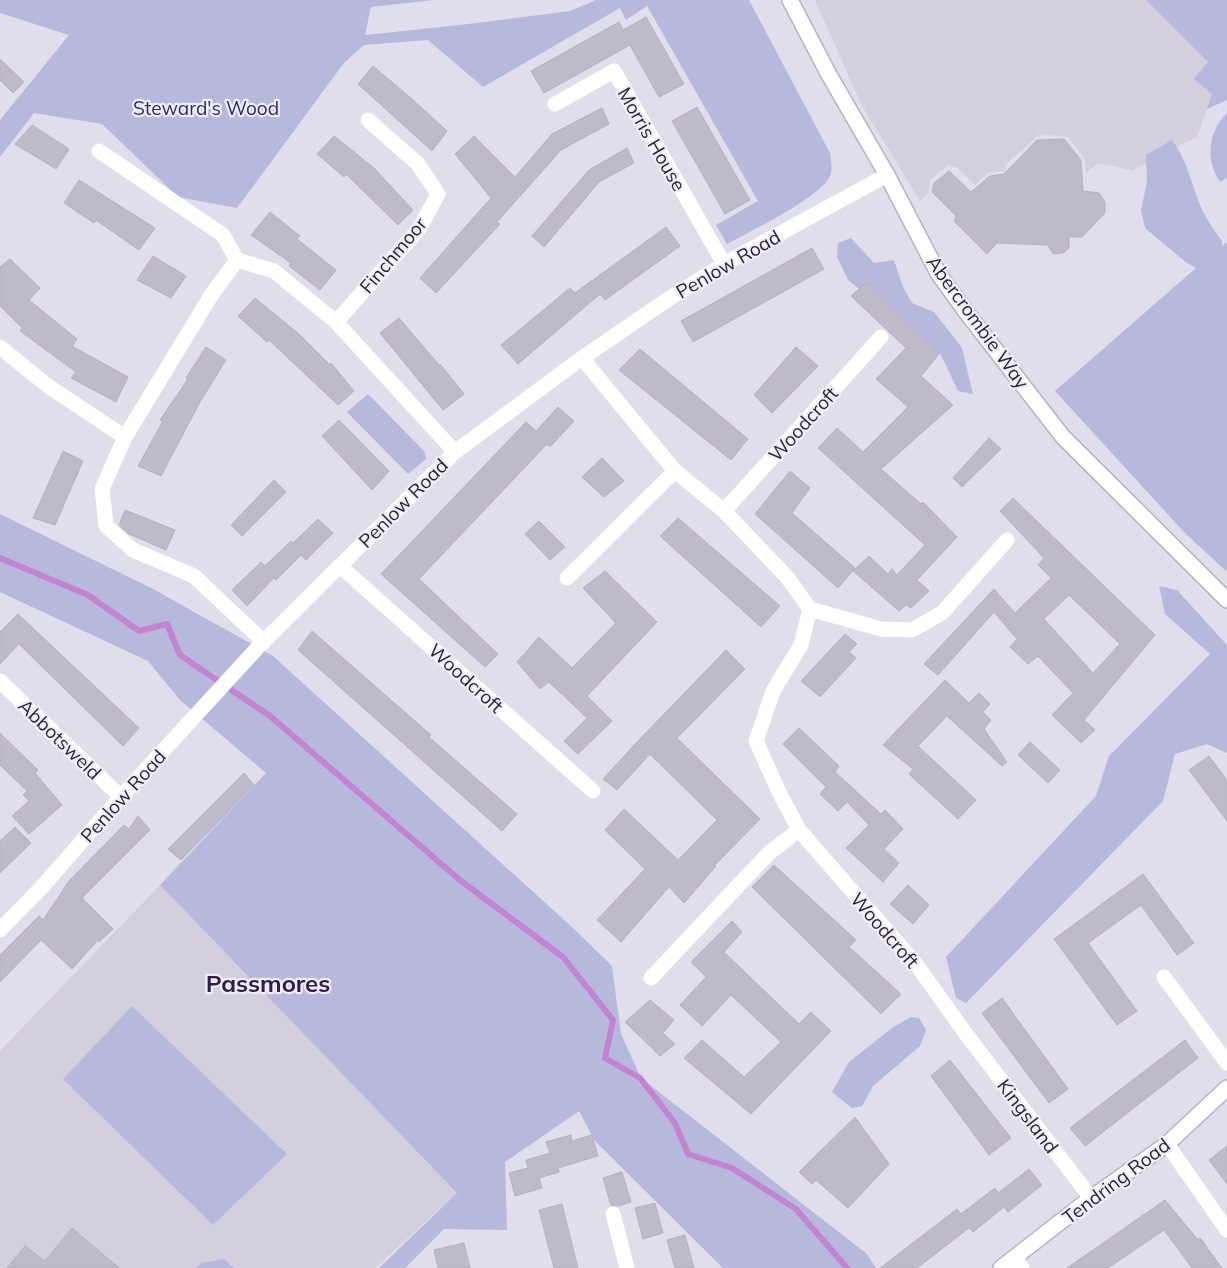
<svg xmlns="http://www.w3.org/2000/svg" width="1227" height="1268" font-family="Mulish,sans-serif">
<rect width="100%" height="100%" fill="#e0deea"/>
<!-- built -->
<g fill="#d3cfdd">
<polygon points="815,0 1227,0 1227,97 1207,109 1197,137 1132,170 1097,163 1086,174 1085,159 1068,137 1040,134 1006,164 1006,171 989,172 975,185 957,167 948,165 931,179 928,193 920,201 862,106"/>
<polygon points="160,885 457,1193 375,1268 0,1268 0,1051"/>
</g>
<!-- green -->
<g fill="#b6b9db">
<path d="M0 0H435L371 7 365 35 460 25 570 11 596 0H749L830 153C831 160 833 170 830 176 821 197 749 232 727 244L716 225 758 201 647 6 626 20 620 8 483 87 428 40 364 45 344 63 237 208 178 197 102 124 34 113 0 157V120L69 35 0 13Z"/>
<polygon points="1146,0 1227,0 1227,100 1207,109 1212,94 1194,79 1208,62"/>
<path d="M1227 113V178L1220 182C1205 159 1208 132 1227 113Z"/>
<path d="M1172 140C1189 162 1192 191 1205 215 1209 224 1216 232 1222 241V246L1227 242V572L1184 532 1055 391 1196 268 1187 263 1145 228 1141 210 1147 182 1146 155Z"/>
<polygon points="851,238 874,263 894,260 903,287 912,303 934,312 962,348 973,394 958,391 940,353 904,319 868,296 848,280 837,257 838,243"/>
<polygon points="368,394 424,451 426,459 408,474 347,412"/>
<polygon points="0,514 153,589 273,656 573,928 612,966 621,1034 641,1078 867,1254 876,1268 723,1268 595,1141 579,1111 505,1162 507,1230 444,1229 405,1268 379,1268 457,1193 160,885 266,773 180,700 148,661 0,592"/>
<polygon points="1159,586 1177,590 1227,645 1227,753 1207,744 1175,754 1163,801 966,1003 956,998 946,957 1096,796 1109,756 1210,654 1165,614"/>
<polygon points="132,1006 287,1154 213,1225 63,1079"/>
<polygon points="911,1017 919,1018 926,1030 920,1046 873,1086 862,1106 852,1108 832,1092 849,1062 892,1028"/>
<polygon points="224,1259 234,1268 196,1268 202,1263"/>
</g>
<g fill="none" stroke-linecap="round" stroke-linejoin="round">
<!-- stream -->
<polyline stroke="#c284d0" stroke-width="6" points="0,558 88,595 139,631 167,624 180,655 270,716 461,881 563,957 613,1020 605,1058 640,1078 675,1123 688,1154 732,1168 796,1209 847,1268"/>
</g>
<!-- building -->
<g fill="#bebaca" stroke="#b5b0c3" fill-rule="evenodd">
<polygon points="646,17 684,84 659,97 630,45 544,93 531,71 619,22 623,30"/>
<polygon points="0,59 24,82 13,93 0,80"/>
<polygon points="373,66 412,99 447,131 432,151 358,84"/>
<polygon points="697,107 750,200 725,214 672,121"/>
<polygon points="602,108 609,124 561,150 497,222 500,224 436,293 420,278 491,198 455,154 474,136 515,177 552,134"/>
<polygon points="32,125 69,149 56,169 15,144"/>
<polygon points="334,136 374,168 413,210 398,225 346,174 344,177 317,154"/>
<polygon points="1064,139 1081,160 1083,191 1099,193 1105,202 1105,213 1082,237 1069,237 1069,248 1063,253 1053,254 1048,245 997,243 987,254 954,221 956,216 932,192 934,183 949,171 971,192 990,176 1004,174 1037,140"/>
<polygon points="627,148 634,163 599,182 544,247 532,236 589,170"/>
<polygon points="79,180 155,228 139,250 96,220 94,223 64,203"/>
<polygon points="270,212 300,236 297,239 336,270 320,290 289,266 291,263 251,235"/>
<polygon points="666,227 680,246 605,300 600,294 518,364 501,345 570,288 575,293"/>
<polygon points="812,248 824,269 693,342 681,321"/>
<polygon points="153,256 186,276 171,298 137,280"/>
<polygon points="10,259 40,288 29,300 77,339 72,346 128,377 116,402 71,378 76,372 20,331 22,328 0,306 0,267"/>
<polygon points="867,282 940,353 921,376 953,405 881,469 921,504 923,502 957,537 917,580 929,591 911,608 906,605 899,611 853,571 869,556 888,574 892,569 897,575 925,545 818,448 837,428 863,452 908,407 876,379 906,348 851,296"/>
<polygon points="255,298 299,334 330,365 331,363 354,391 338,405 269,340 267,342 238,316"/>
<polygon points="399,318 439,365 440,364 464,394 443,410 380,333"/>
<polygon points="206,347 226,360 200,402 161,476 138,466 163,421 160,420 188,379 186,378"/>
<polygon points="796,347 818,366 772,413 754,395"/>
<polygon points="640,349 748,439 731,460 619,370"/>
<polygon points="558,407 574,421 550,447 547,444 419,579 498,654 485,667 381,574 526,422 536,431"/>
<polygon points="339,420 389,471 372,490 322,436"/>
<polygon points="989,438 1001,449 962,487 953,478"/>
<polygon points="63,451 83,461 55,525 33,518"/>
<polygon points="602,458 624,481 604,497 582,477"/>
<polygon points="790,471 810,488 792,513 855,568 838,588 755,514"/>
<polygon points="274,480 286,492 242,536 231,525"/>
<path d="M1013 498 1155 635 1084 720 1095 730 1081 743 1052 715 1073 693 1038 656 1028 664 1010 647 1017 639 994 612 938 675 924 664 994 589 1015 613 1051 578 1038 565 1044 558 1000 511ZM1069 595 1120 644 1093 673 1044 619Z"/>
<polygon points="125,510 175,530 166,550 129,534 119,525"/>
<polygon points="678,518 780,606 761,627 660,536"/>
<polygon points="318,519 333,533 306,560 301,555 276,580 274,578 247,606 232,590 261,562 265,566 291,541 293,543"/>
<polygon points="539,521 565,547 550,560 525,534"/>
<polygon points="605,571 657,622 587,696 612,721 578,754 564,741 587,718 549,682 540,689 517,662 539,637 572,668 616,623 583,588"/>
<polygon points="18,614 139,728 123,746 19,644 0,664 0,632"/>
<polygon points="312,631 431,735 429,737 517,814 502,831 298,650"/>
<polygon points="845,634 857,644 849,652 856,658 820,697 801,681"/>
<polygon points="726,650 745,669 677,738 760,819 715,865 716,866 684,903 669,887 621,942 597,920 645,869 605,830 624,809 678,860 717,820 650,754 617,790 603,779 637,742"/>
<polygon points="945,680 969,703 979,693 990,704 983,712 991,720 984,729 1007,762 1002,766 947,716 918,746 976,800 958,819 909,774 913,769 883,745"/>
<polygon points="799,728 839,766 835,772 881,814 885,810 903,829 884,849 899,863 883,882 846,848 869,825 847,802 838,811 820,794 826,787 783,744"/>
<polygon points="0,733 38,770 35,773 62,805 29,834 12,816 29,801 23,795 27,791 0,765"/>
<polygon points="1030,742 1060,770 1048,783 1018,755"/>
<polygon points="1209,756 1227,780 1227,821 1189,770"/>
<polygon points="244,773 254,785 181,860 168,849"/>
<polygon points="138,816 150,830 82,898 113,929 99,942 98,940 72,969 41,940 0,982 0,955 39,916 43,920 69,881 124,825 129,829"/>
<polygon points="15,827 31,843 0,873 0,841"/>
<polygon points="774,865 856,940 849,947 901,994 881,1014 752,887"/>
<polygon points="1143,874 1194,943 1177,955 1141,905 1088,943 1137,1011 1117,1025 1054,939"/>
<polygon points="908,885 929,905 913,924 890,904"/>
<polygon points="732,921 742,932 724,952 799,1024 811,1012 831,1031 751,1114 684,1058 702,1040 744,1077 781,1042 731,995 702,1026 680,1005 706,977 691,962"/>
<polygon points="1002,998 1068,1089 1049,1103 982,1013"/>
<polygon points="650,1000 674,1020 663,1033 675,1044 660,1056 625,1022"/>
<polygon points="1185,1040 1198,1058 1085,1146 1070,1128"/>
<polygon points="950,1060 1011,1138 989,1155 931,1076"/>
<polygon points="855,1117 889,1164 848,1208 816,1180 812,1184 799,1172"/>
<polygon points="571,1135 572,1141 592,1135 598,1156 558,1168 559,1172 539,1178 542,1188 515,1196 509,1173 528,1168 526,1160 550,1153 546,1142"/>
<polygon points="1227,1146 1227,1184 1209,1160"/>
<polygon points="1029,1169 1042,1185 1008,1212 1004,1207 973,1232 969,1228 917,1268 880,1268 957,1209 961,1214 995,1188 998,1193"/>
<polygon points="622,1172 631,1202 618,1206 611,1205 603,1178"/>
<polygon points="1165,1200 1198,1240 1200,1238 1222,1268 1192,1268 1164,1230 1108,1268 1067,1268"/>
<polygon points="655,1203 663,1233 643,1239 635,1208"/>
<polygon points="562,1204 578,1268 554,1268 539,1210"/>
<polygon points="72,1228 119,1268 7,1268 25,1246 45,1261"/>
<polygon points="685,1235 694,1268 675,1268 667,1240"/>
<polygon points="464,1243 470,1268 438,1268 434,1250"/>
</g>
<g fill="none" stroke-linecap="round" stroke-linejoin="round">
<defs>
<g id="secondary">
<polyline points="790,0 828,73 887,175 938,273 966,312 1063,437 1227,600"/>
<polyline points="1001,1268 1091,1198 1167,1144 1227,1088"/>
</g>
</defs>
<!-- secondary casing -->
<use href="#secondary" stroke="#b8b1c9" stroke-width="18"/>
<!-- street -->
<g stroke="#fff" stroke-width="15">
<polyline points="555,104 614,71 724,264"/>
<polyline points="99,151 223,235 237,260"/>
<polyline points="336,322 419,229 438,194 418,164 368,120"/>
<polyline points="0,347 48,386 125,437"/>
<polyline points="582,358 675,471 724,511 787,577 810,609 801,645 773,691 756,741 779,792 799,830 916,964 966,1034 1091,1198"/>
<polyline points="724,511 881,337"/>
<polyline points="340,566 593,791"/>
<polyline points="567,578 675,471"/>
<polyline points="810,609 881,629 912,630 942,613 1007,540"/>
<polyline points="264,642 194,576 133,550 106,526 102,489 125,437 212,294 237,260 274,271 336,322 455,452"/>
<polyline points="0,681 121,797"/>
<polyline points="0,930 41,888 127,790 261,644 455,452 582,358 667,300 724,264 887,175"/>
<polyline points="1164,977 1227,1063"/>
<polyline points="651,978 769,853 799,830"/>
<polyline points="1167,1144 1227,1230"/>
<polyline points="613,1214 627,1268"/>
<polyline points="1015,1258 1022,1268"/>
</g>
<!-- secondary -->
<use href="#secondary" stroke="#fff" stroke-width="15"/>
</g>
<g text-anchor="middle" stroke-width="4.5" stroke-linejoin="round" paint-order="stroke">
<!-- park labels -->
<g font-size="19" fill="#2d2a70" stroke="#efeef6">
<text x="206" y="115">Steward's Wood</text>
</g>
<!-- street labels -->
<g font-size="19" fill="#291f39" stroke="#efeef6">
<text transform="translate(652 139) rotate(60)" y="7">Morris House</text>
<text transform="translate(393 255) rotate(-50)" y="7">Finchmoor</text>
<text transform="translate(728 264) rotate(-30)" y="7">Penlow Road</text>
<text transform="translate(978 322) rotate(54)" y="7">Abercrombie Way</text>
<text transform="translate(803 424) rotate(-48)" y="7">Woodcroft</text>
<text transform="translate(403 503) rotate(-45)" y="7">Penlow Road</text>
<text transform="translate(466 678) rotate(42)" y="7">Woodcroft</text>
<text transform="translate(60 739) rotate(44)" y="7">Abbotsweld</text>
<text transform="translate(123 796) rotate(-48)" y="7">Penlow Road</text>
<text transform="translate(885 930) rotate(49)" y="7">Woodcroft</text>
<text transform="translate(1028 1116) rotate(53)" y="7">Kingsland</text>
<text transform="translate(1116 1181) rotate(-37)" y="7">Tendring Road</text>
</g>
<!-- district labels -->
<g font-size="24" font-weight="bold" fill="#2f1c4b" stroke="#efeef6">
<text x="268" y="992">Passmores</text>
</g>
</g>
</svg>
